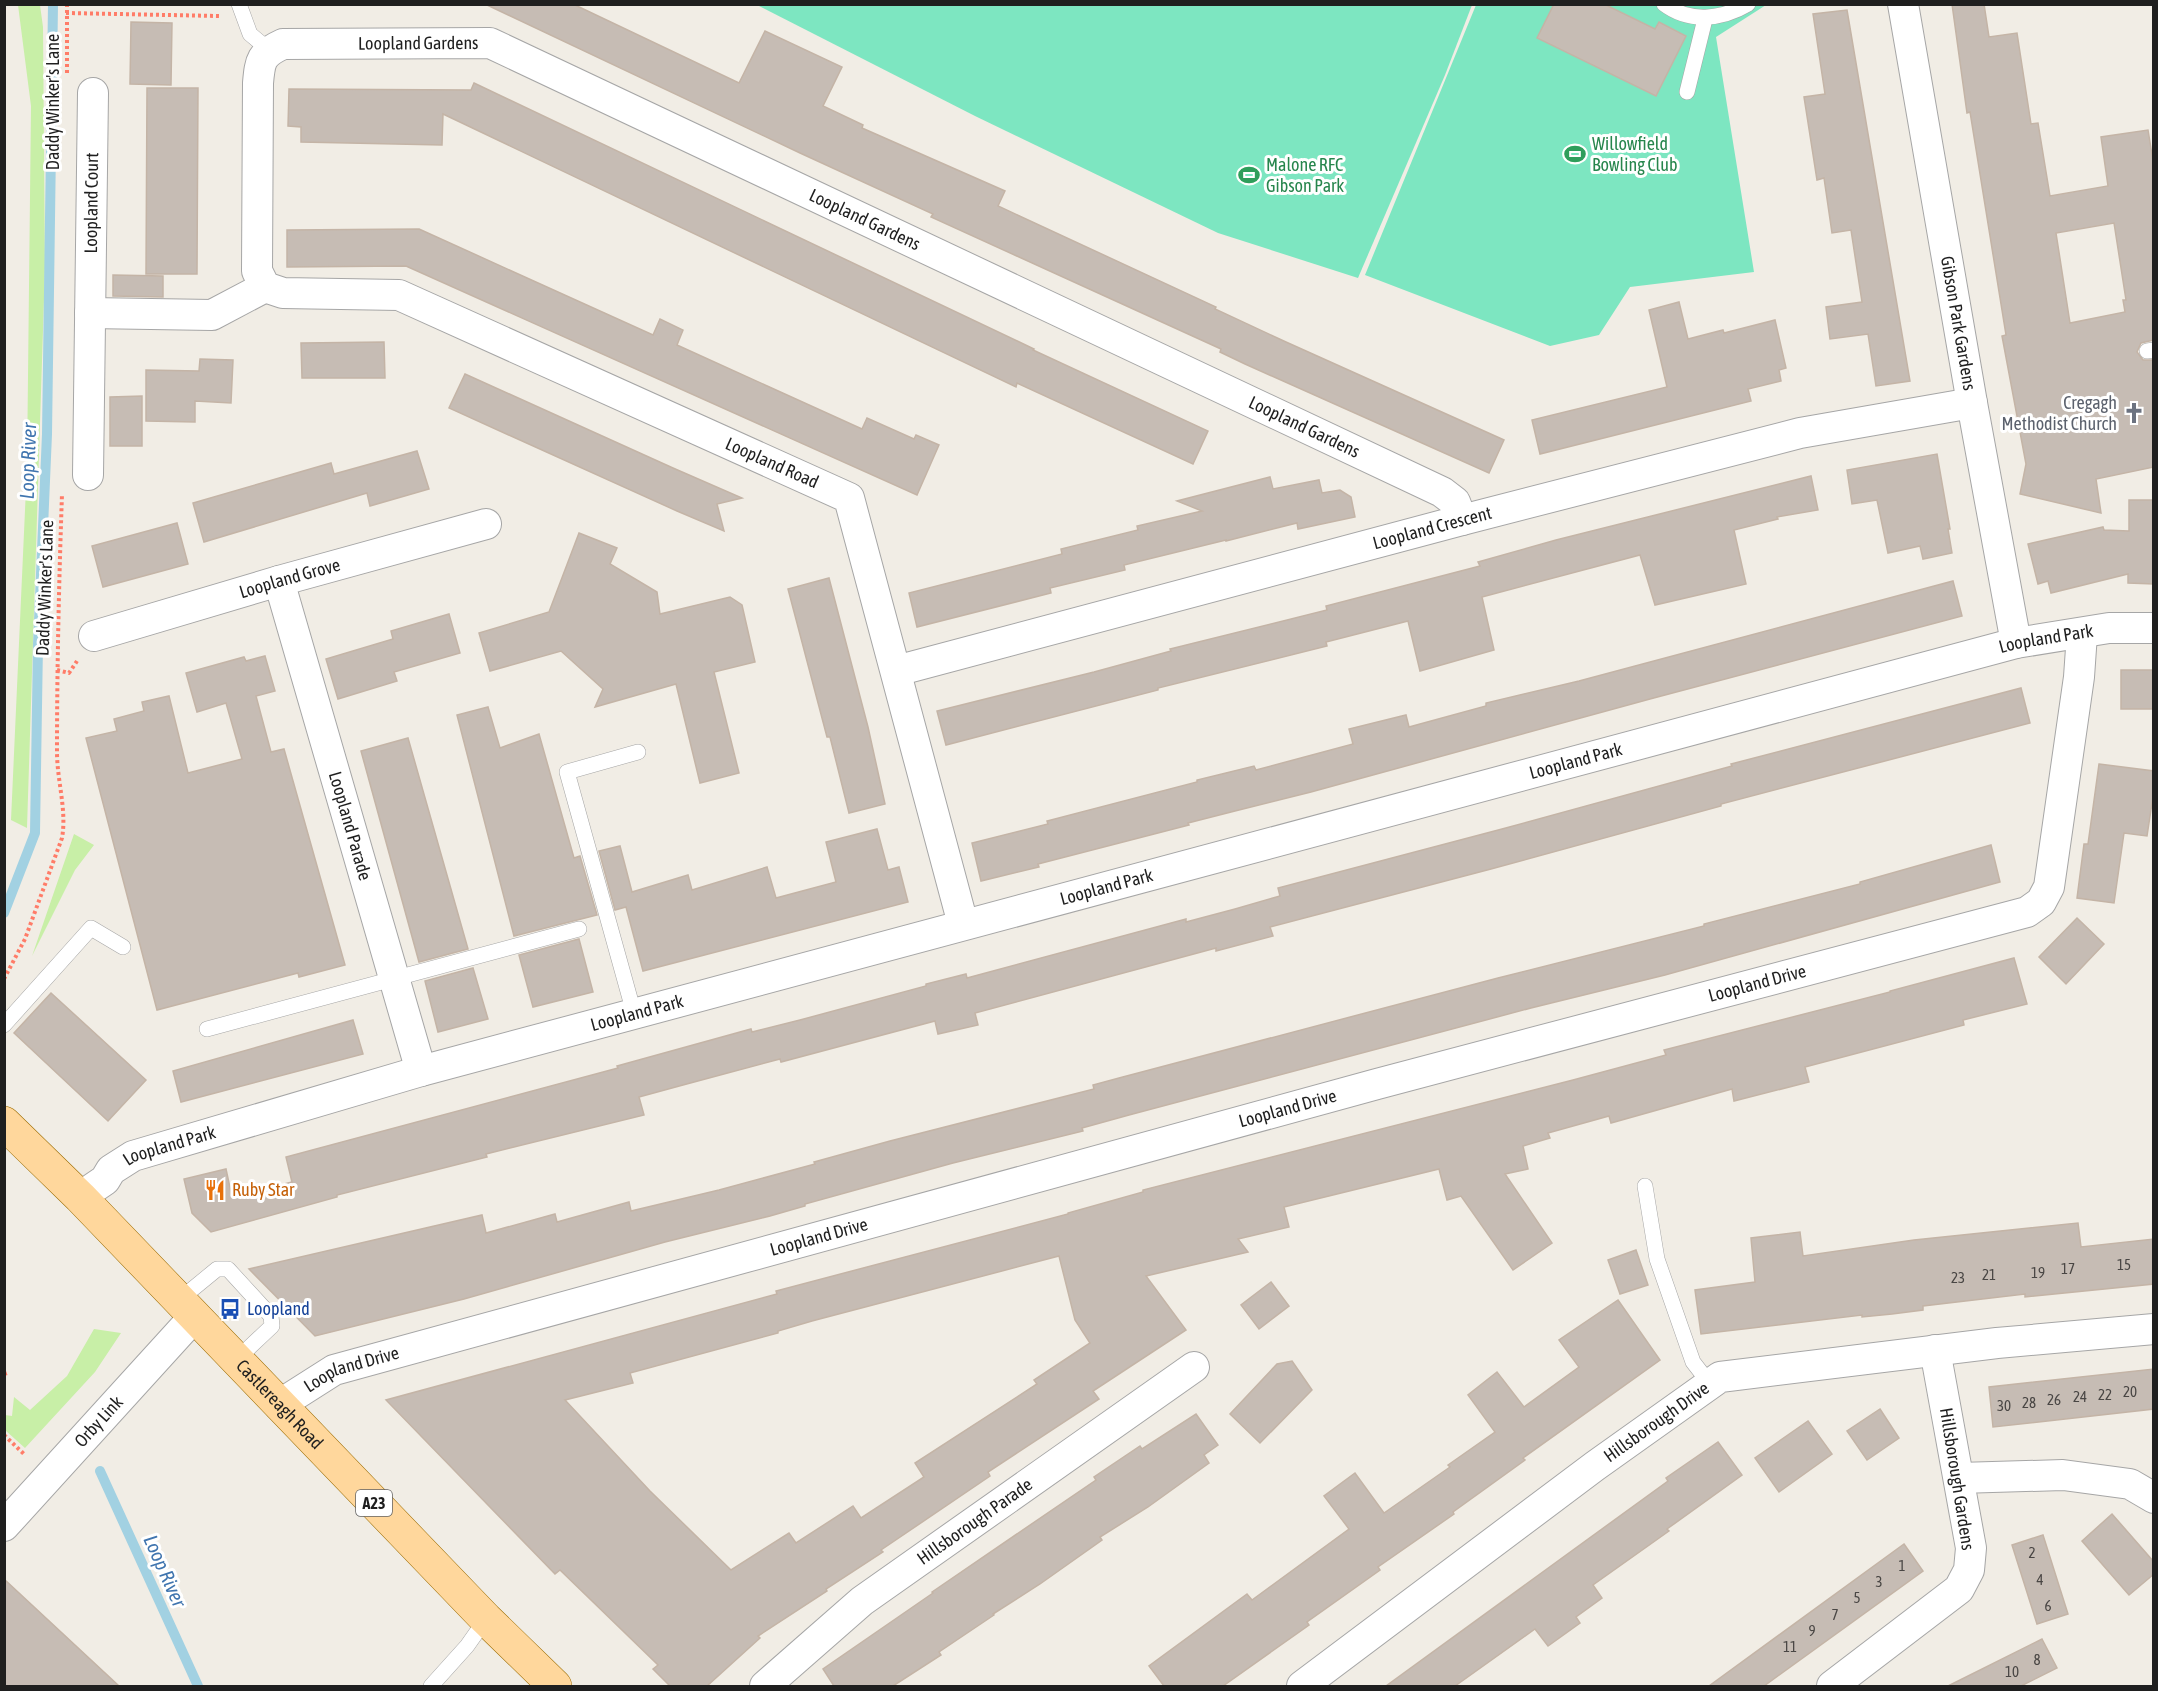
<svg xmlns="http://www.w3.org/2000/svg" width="2158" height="1691" font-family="'Asap Condensed',sans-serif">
<rect width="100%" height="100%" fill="#f1ede5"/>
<!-- grass -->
<g fill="#c8efa7">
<polygon points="40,5 43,27 45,268 27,828 11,820 27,466 31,106 18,5"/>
<polygon points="74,834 94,845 75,870 32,956"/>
<polygon points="94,1329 121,1333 95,1372 25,1448 5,1430 5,1415 12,1416 14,1397 30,1410 67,1376"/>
</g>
<!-- pitch -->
<g fill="#7de6c1">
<polygon points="757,5 1472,5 1445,75 1358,278 1218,233 975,116"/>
<polygon points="1476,5 1766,5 1716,37 1754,272 1630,287 1599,335 1550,346 1365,275"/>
</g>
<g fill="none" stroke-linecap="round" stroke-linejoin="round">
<!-- stream -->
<g stroke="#a2d1e2" stroke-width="10">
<polyline points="4,913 35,833 38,644 47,434 53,4"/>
<polyline points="100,1471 198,1686"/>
</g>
</g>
<!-- building -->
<g fill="#c6bcb4" stroke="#c4b4a6" stroke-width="1.5" fill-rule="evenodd">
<polygon points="485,4 573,4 739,83 765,31 842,67 823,106 863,125 862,128 1005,191 998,206 1216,307 1215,309 1286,342 1504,440 1489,473 1245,364 1220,352 1221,349 931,217 933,214 800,153"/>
<polygon points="1554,4 1604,4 1655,29 1659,22 1686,36 1656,96 1537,38"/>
<path d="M1952 4H1984L1989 37 2017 33 2031 124 2038 123 2050 196 2108 186 2101 137 2148 130 2154 167V340L2141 343 2137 352 2143 360H2154V467L2096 479 2101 513 2020 494 2026 464 2002 336 2006 335 1970 112 1967 113ZM2114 223 2126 300H2123L2125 312 2070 323 2056 233Z"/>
<polygon points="1847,10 1910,381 1876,386 1868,334 1830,339 1826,307 1862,302 1851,230 1832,233 1824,178 1817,180 1804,97 1825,94 1813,14"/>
<polygon points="131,22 172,23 171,85 130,84"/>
<polygon points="474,83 1034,349 1033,350 1208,431 1193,464 1017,383 1016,387 443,114 442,145 301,142 301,127 288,126 289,89 471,90"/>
<polygon points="147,88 198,88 197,274 146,274"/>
<polygon points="419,229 653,335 660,319 683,330 677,345 862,429 867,418 914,439 916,435 939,445 917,495 406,266 287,267 287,230"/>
<polygon points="113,275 163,276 163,297 113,296"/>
<polygon points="1679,302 1688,339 1723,330 1724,333 1775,320 1786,368 1779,370 1781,381 1748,389 1751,401 1540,454 1532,420 1667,387 1649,310"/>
<polygon points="384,342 385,378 302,378 301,343"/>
<polygon points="200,359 233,360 231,403 195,401 195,422 146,421 146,370 199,371"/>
<polygon points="465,374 673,468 742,498 717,504 724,531 677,511 449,408"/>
<polygon points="142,396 142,446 110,446 110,397"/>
<polygon points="417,451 429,489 370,506 367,493 204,542 193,503 331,463 334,474"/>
<polygon points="1937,454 1950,529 1948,529 1952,553 1923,559 1920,546 1888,553 1877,500 1852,504 1847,470"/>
<polygon points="1811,476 1818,510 1777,517 1778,519 1734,530 1746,584 1655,605 1640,555 1482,597 1494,650 1420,671 1408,621 1326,642 1327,646 1158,688 1158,690 946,745 937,711 1094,672 1171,651 1170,649 1327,610 1326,606 1480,566 1478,562 1556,540"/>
<polygon points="1270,477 1273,489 1319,480 1322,493 1340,490 1351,497 1355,517 1298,529 1297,523 1226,541 1226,540 1124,565 1125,570 1050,588 1051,593 917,627 909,593 1062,554 1061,549 1138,530 1137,526 1202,511 1177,501"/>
<polygon points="2129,500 2154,500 2154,584 2128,583 2128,574 2051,593 2048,581 2038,584 2028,544 2103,527 2104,530 2129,531"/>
<polygon points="177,523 188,564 103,587 92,546"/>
<polygon points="579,533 617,548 610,564 657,592 660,614 730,597 742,605 755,662 714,672 739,773 700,783 676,684 595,707 603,689 561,651 490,671 479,633 549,612"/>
<polygon points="829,578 868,727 885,804 849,813 830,737 827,737 788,589"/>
<polygon points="1953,581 1962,616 1650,699 1311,792 1235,811 1188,823 1189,825 1038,864 1039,867 981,881 972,843 1048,824 1047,821 1197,782 1197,780 1226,773 1254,766 1256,770 1353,744 1349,729 1406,715 1409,727 1486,706 1486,703 1579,681"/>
<polygon points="449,614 460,653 394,672 397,681 338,699 326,659 393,639 391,631"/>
<polygon points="265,656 275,691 256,696 271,752 284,749 345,965 299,977 298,973 157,1010 86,738 117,731 114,719 144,711 142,702 169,696 188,773 242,759 226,703 197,712 186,673 244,657 246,661"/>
<rect x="2121" y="670" width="33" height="39"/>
<polygon points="2021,688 2030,723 1721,804 1721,806 1491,869 1270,927 1273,936 1216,951 1216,948 975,1013 978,1025 938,1034 935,1021 781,1062 780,1059 683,1085 639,1097 644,1115 486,1154 487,1157 337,1195 337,1197 211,1232 192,1213 184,1179 226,1169 232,1197 292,1182 286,1157 618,1068 617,1066 751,1029 752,1032 800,1020 926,986 926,984 966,974 967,978 1186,919 1186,922 1235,909 1280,896 1278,888 1502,829 1732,766 1731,764"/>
<polygon points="488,707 500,748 539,734 574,858 580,856 597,915 514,936 457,715"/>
<polygon points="408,738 468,949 419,962 361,751"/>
<polygon points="2099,764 2154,771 2154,790 2147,836 2124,833 2114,903 2077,898 2084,844 2088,844"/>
<polygon points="877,829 888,870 899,867 908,902 643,971 626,907 615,910 599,851 620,846 632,892 688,875 692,890 767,867 776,898 836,882 826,842"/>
<polygon points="1991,845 2000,882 1665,975 1531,1008 1129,1115 1082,1128 1083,1131 953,1163 805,1204 805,1206 770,1216 665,1242 464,1299 315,1336 249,1269 482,1215 486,1233 555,1214 557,1222 629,1202 631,1211 719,1190 815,1164 814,1162 890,1141 1094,1089 1093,1085 1119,1078 1498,978 1704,926 1704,924 1860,884 1860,882"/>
<polygon points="2077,918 2104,944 2066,984 2039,957"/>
<polygon points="579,939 593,992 533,1007 519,955"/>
<path d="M2014 958 2027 1004 1963 1020 1964 1025 1805 1067 1809 1082 1734 1101 1732 1089 1611 1123 1609 1116 1548 1133 1550 1138 1523 1146 1528 1169 1505 1174 1552 1243 1513 1270 1461 1196 1447 1200 1439 1169 1284 1207 1289 1227 1238 1239 1248 1252 1146 1276 1186 1330 1093 1391 1099 1399 988 1472 990 1476 881 1550 883 1552 826 1589 827 1591 758 1636 760 1638 707 1686H670L653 1669 658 1665 560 1570 555 1574 386 1400 777 1294 776 1291 1068 1214V1213L1143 1192V1190L1573 1080 1666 1055 1664 1050 1890 992V991ZM1059 1256 1075 1320 1090 1343 1034 1380 1037 1384 915 1463 924 1477 861 1518 853 1506 796 1543 789 1533 731 1570 650 1491 565 1400 633 1383 630 1373 778 1333V1331L812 1321Z"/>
<polygon points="473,968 488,1019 438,1032 425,981"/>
<polygon points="51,993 146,1080 108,1121 14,1033"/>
<polygon points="353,1020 363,1054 181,1102 173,1071"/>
<polygon points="2078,1223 2081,1247 2154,1239 2154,1284 2025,1297 2025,1294 1923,1306 1923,1310 1892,1314 1862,1317 1862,1315 1701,1334 1695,1290 1755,1282 1751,1238 1800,1232 1803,1256 1914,1240"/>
<polygon points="1636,1250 1648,1285 1620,1294 1608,1260"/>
<polygon points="1271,1282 1289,1306 1259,1329 1241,1305"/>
<polygon points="1618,1300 1660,1360 1523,1458 1525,1460 1453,1512 1454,1514 1378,1567 1380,1570 1307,1622 1309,1625 1223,1686 1164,1686 1149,1666 1247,1594 1252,1600 1349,1529 1324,1496 1355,1473 1384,1513 1450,1467 1448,1465 1495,1432 1468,1395 1497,1372 1524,1407 1579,1367 1559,1340"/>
<polygon points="1292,1361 1312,1390 1260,1443 1230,1414 1277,1364"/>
<polygon points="2154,1369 2154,1409 1993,1427 1989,1387"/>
<polygon points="1880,1409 1899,1438 1867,1460 1847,1431"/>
<polygon points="1196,1414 1218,1445 1204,1455 1209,1463 1148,1507 1100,1537 1102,1540 1040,1584 993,1614 994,1615 939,1652 941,1655 893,1686 834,1686 823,1669 933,1593 932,1592 1096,1480 1094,1477 1140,1446 1142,1449"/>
<polygon points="1808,1421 1832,1454 1779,1492 1755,1458"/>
<polygon points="1718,1442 1742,1475 1667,1529 1669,1531 1593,1585 1602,1598 1576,1617 1580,1623 1548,1646 1535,1629 1455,1686 1386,1686 1668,1481 1666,1478"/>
<polygon points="2112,1514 2154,1562 2154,1574 2129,1595 2082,1541"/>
<polygon points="2043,1535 2068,1614 2037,1624 2012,1545"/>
<polygon points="1904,1544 1923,1571 1764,1686 1709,1686"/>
<polygon points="4,1579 119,1686 4,1686"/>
<polygon points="2042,1639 2057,1668 2021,1686 1948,1686"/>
</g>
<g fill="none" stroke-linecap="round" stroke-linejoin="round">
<defs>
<g id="service">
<polyline points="239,4 250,34 269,50"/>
<path d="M1664 4C1689 23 1721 20 1748 4"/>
<polyline points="1687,92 1705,19"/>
<polyline points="2147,351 2154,350"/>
<polyline points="634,1013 567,772 638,752"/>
<polyline points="4,1025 91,928 123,947"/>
<polyline points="207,1029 579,929"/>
<polyline points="1645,1186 1657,1259 1693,1362 1710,1384"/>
<polyline points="178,1301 217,1269 228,1269 271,1316 272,1326 235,1361"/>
<polyline points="431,1686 467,1646 486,1619"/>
</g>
<g id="minor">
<path id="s1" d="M1903 4 1972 403 2016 643"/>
<polyline points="90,313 212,315 265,287"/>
<path id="s2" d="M88 475 93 93"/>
<path id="s3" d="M279 581 421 1071"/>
<path id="s4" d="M94 636 279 581 486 524"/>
<path id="s5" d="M896 671 1462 520 1800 433 1972 403"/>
<path id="s6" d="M963 924 849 498 399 295 283 293 265 287 257 271 258 83C260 60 261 54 283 44L490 43 1442 492 1455 502 1462 520"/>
<path id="s7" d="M80 1197 105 1180 111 1170 133 1156 421 1071 2016 643 2109 628H2154"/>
<path id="s8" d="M279 1405 334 1370 1377 1084 2027 912 2041 902 2049 887 2079 677 2082 634"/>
<polyline points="1959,1478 2063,1475 2130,1484 2154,1498"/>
<path id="s9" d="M4 1526 194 1317"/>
<path id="s10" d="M765 1686 862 1601 1194 1367"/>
<path id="s11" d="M1302 1686 1595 1466 1720 1377 1997 1343 2154 1329"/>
<polyline points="1832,1686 1959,1589 1969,1570 1971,1548 1935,1350"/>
</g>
<g id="primary">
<path id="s12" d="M4 1123 80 1197 486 1619 555 1686"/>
</g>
</defs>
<!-- service casing -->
<use href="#service" stroke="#a6a6a6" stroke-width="16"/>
<!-- minor casing -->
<use href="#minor" stroke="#a6a6a6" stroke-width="32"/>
<!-- primary casing -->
<use href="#primary" stroke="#9b6c00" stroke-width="34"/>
<!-- path -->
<g stroke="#ff7c68" stroke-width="4" stroke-dasharray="3 3" stroke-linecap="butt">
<polyline points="67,4 67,73"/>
<polyline points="66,13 219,16"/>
<polyline points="57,670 69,673 77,661"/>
<path d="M4 979 25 939 62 838C67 810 57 781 57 752 57 666 59 580 62 494"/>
<polyline points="4,1374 7,1373"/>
<polyline points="4,1435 25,1455"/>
</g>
<!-- service -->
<use href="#service" stroke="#fff" stroke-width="15"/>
<!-- minor -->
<use href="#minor" stroke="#fff" stroke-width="30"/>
<!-- primary -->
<use href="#primary" stroke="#ffd79c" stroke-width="33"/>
</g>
<!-- icons -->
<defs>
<symbol id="stadium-bare" viewBox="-9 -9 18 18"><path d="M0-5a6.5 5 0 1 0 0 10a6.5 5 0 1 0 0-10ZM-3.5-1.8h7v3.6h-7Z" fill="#2e9e5b" stroke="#fff" stroke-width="2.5" paint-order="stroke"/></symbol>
<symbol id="church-bare" viewBox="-9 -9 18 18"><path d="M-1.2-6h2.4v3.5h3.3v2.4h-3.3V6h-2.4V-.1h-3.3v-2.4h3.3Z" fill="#6b7280" stroke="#fff" stroke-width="2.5" paint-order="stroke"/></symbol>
<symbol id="restaurant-bare" viewBox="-9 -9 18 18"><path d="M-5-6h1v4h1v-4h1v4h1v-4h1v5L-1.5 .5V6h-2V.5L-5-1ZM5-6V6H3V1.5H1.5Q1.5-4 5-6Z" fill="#e8710a" stroke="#fff" stroke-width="2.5" paint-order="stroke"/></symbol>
<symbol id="bus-bare" viewBox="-9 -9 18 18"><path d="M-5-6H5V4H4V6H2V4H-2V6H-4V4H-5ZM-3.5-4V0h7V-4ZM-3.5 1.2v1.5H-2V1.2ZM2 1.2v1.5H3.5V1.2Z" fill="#1a4fb4" stroke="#fff" stroke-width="2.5" paint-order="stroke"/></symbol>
</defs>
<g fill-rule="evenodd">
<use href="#stadium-bare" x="1560" y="139" width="30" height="30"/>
<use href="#stadium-bare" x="1234" y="160" width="30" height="30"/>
<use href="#church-bare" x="2119" y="398" width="30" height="30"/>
<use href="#restaurant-bare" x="200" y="1175" width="30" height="30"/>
<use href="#bus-bare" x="215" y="1294" width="30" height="30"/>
</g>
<g text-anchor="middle" stroke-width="6" stroke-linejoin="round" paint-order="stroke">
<!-- number labels -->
<g font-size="15" fill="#494644">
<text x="2124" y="1270">15</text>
<text x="2068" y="1274">17</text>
<text x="2038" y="1278">19</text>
<text x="1989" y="1280">21</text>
<text x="1958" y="1283">23</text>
<text x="2130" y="1397">20</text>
<text x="2105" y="1400">22</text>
<text x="2080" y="1402">24</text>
<text x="2054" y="1405">26</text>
<text x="2029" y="1408">28</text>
<text x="2004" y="1411">30</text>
<text x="2032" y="1558">2</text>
<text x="1902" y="1571">1</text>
<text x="2040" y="1585">4</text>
<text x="1879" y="1587">3</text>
<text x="1857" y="1603">5</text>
<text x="2048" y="1611">6</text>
<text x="1835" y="1620">7</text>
<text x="1812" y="1636">9</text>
<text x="1790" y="1652">11</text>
<text x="2037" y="1665">8</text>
<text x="2012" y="1677">10</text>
</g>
<!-- shield labels -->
<rect fill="#fff" stroke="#626262" stroke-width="1.5" x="356" y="1490" width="36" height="26" rx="4.5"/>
<g font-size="16" font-weight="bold" fill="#1f1f1f">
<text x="374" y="1509">A23</text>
</g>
<!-- street labels -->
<g font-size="18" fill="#1f1f1f" stroke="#fff">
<text dy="6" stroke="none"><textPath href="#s6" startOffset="1461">Loopland Gardens</textPath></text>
<text transform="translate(53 102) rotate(-90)" y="6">Daddy Winker's Lane</text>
<text dy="6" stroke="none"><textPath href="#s2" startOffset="272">Loopland Court</textPath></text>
<text dy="6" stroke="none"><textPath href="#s6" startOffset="1947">Loopland Gardens</textPath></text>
<text dy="6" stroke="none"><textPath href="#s1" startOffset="324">Gibson Park Gardens</textPath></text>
<text dy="6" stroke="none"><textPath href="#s6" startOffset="2433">Loopland Gardens</textPath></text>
<text transform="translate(772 463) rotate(24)" y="6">Loopland Road</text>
<text dy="6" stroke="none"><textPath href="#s5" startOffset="555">Loopland Crescent</textPath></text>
<text dy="6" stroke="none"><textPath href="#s4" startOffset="204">Loopland Grove</textPath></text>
<text transform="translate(45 588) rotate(-88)" y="6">Daddy Winker's Lane</text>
<text dy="6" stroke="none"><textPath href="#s7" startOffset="2050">Loopland Park</textPath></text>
<text dy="6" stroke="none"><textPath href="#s7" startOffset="1564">Loopland Park</textPath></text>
<text dy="6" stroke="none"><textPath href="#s3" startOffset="255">Loopland Parade</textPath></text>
<text dy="6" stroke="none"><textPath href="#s7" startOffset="1078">Loopland Park</textPath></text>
<text dy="6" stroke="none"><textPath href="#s8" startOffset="1540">Loopland Drive</textPath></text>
<text dy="6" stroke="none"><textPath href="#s7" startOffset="592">Loopland Park</textPath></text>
<text dy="6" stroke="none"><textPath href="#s8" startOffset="1054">Loopland Drive</textPath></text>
<text dy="6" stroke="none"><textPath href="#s7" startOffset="106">Loopland Park</textPath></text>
<text dy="6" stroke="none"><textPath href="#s8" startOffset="568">Loopland Drive</textPath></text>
<text dy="6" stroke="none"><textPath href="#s8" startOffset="82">Loopland Drive</textPath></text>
<text dy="6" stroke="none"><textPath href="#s12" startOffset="394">Castlereagh Road</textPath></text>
<text dy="6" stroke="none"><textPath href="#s9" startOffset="141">Orby Link</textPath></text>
<text dy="6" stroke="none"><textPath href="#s11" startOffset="442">Hillsborough Drive</textPath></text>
<text transform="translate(1957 1479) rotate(81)" y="6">Hillsborough Gardens</text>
<text dy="6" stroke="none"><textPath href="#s10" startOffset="267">Hillsborough Parade</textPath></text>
</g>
<!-- leisure labels -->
<g font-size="18" fill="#27864d" stroke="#fff" text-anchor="start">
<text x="1592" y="150">Willowfield<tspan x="1592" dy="21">Bowling Club</tspan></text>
<text x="1266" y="171">Malone RFC<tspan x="1266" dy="21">Gibson Park</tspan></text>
</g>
<!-- worship labels -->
<g font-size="18" fill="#5b616d" stroke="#fff" text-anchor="end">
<text x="2117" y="409">Cregagh<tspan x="2117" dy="21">Methodist Church</tspan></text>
</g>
<!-- food labels -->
<g font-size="18" fill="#c56008" stroke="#fff" text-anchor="start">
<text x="232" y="1196">Ruby Star</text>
</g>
<!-- transit labels -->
<g font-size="18" fill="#164399" stroke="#fff" text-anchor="start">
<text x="247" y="1315">Loopland</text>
</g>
<!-- water labels -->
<g font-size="20" font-style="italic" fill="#4075af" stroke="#fff">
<text transform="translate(28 461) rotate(-88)" y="7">Loop River</text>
<text transform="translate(165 1571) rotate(66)" y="7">Loop River</text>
</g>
</g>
<!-- border -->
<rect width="2158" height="1691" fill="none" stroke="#1f1f1f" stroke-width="12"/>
</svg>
